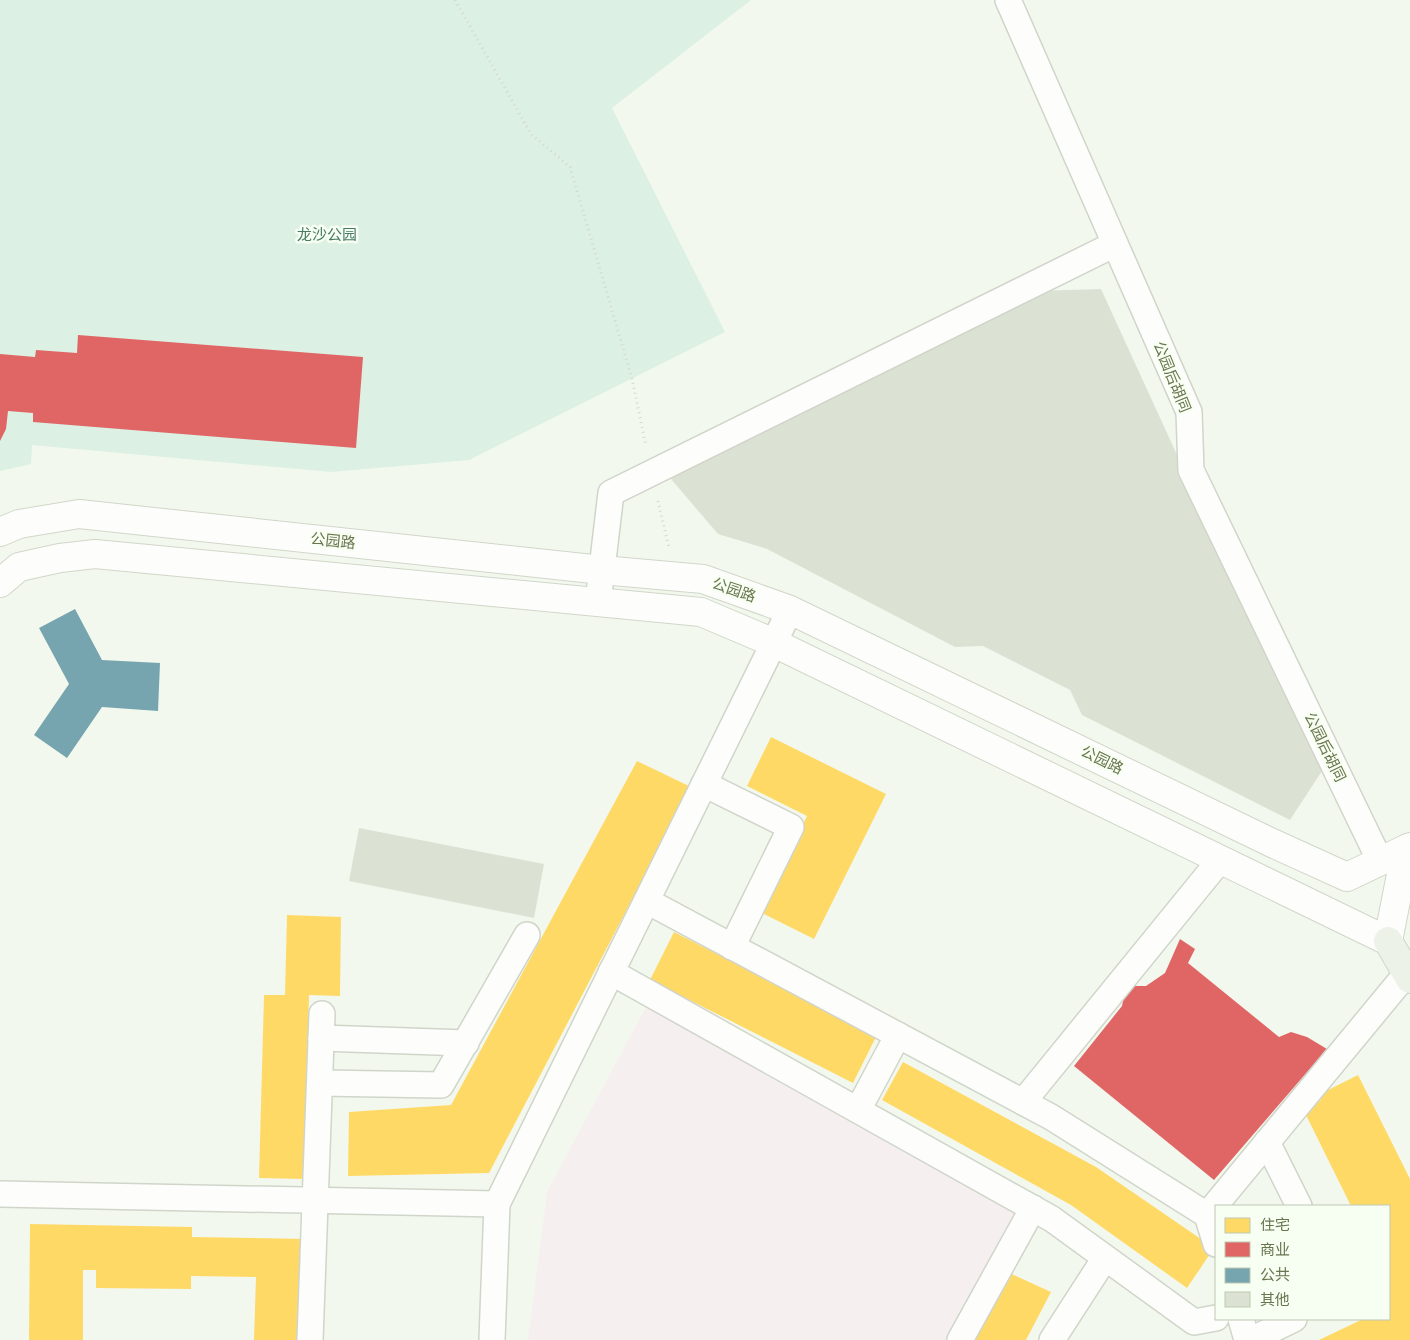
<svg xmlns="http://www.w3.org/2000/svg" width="1410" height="1340" font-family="Ubuntu,'Noto Sans SC',sans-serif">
<rect width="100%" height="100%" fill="#f3f8ee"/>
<!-- education -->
<polygon fill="#f6efef" points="647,1005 1022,1216 954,1340 528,1340 547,1192"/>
<!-- green -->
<polygon fill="#dcf0e3" points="0,0 751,0 612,108 725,332 469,460 331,472 32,445 31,464 0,471"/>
<!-- homes -->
<g fill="#ffd966">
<polygon points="771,737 886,794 814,939 760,912 807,816 747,786"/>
<polygon points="637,761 691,787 489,1173 348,1176 349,1112 451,1105"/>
<polygon points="287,915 341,917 340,996 309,995 304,1179 259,1178 264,995 285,995"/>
<polygon points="674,932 877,1035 853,1083 650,980"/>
<polygon points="903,1062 1096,1167 1214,1248 1187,1288 1071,1205 882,1100"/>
<polygon points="1358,1075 1410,1179 1410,1340 1319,1340 1363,1319 1389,1319 1389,1206 1351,1206 1303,1109 1321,1100 1318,1095"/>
<polygon points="30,1224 192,1227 192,1237 306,1239 304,1340 254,1340 256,1277 191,1276 191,1289 96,1288 96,1270 83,1270 83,1340 29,1340"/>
<polygon points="1003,1270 1051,1292 1026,1340 970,1340"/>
</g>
<!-- shops -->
<g fill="#e06666">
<polygon points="78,335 363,357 356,448 33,422 33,413 8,411 6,429 0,441 0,354 35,357 36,350 77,353"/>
<polygon points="1180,939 1195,949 1188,963 1279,1037 1291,1032 1307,1037 1327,1049 1214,1180 1074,1066 1122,1006 1126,986 1146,986 1165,973"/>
</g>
<!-- public -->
<polygon fill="#76a5af" points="75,609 102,660 160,663 158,711 102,707 67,758 34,735 69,684 39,628"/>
<!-- building -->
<g fill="#dce2d3">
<polygon points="1101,289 1322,771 1290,820 1082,715 1070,690 983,646 955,647 767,549 718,534 671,479 685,467 1035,291"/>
<polygon points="359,828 544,864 534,918 349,881"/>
</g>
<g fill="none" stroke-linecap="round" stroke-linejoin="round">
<defs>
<g id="street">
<polyline points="1008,0 1189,412 1191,470 1380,861"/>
<polyline points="598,602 611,493 1115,244"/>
<polyline points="704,784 791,827 732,947"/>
<polyline points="647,901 1051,1117 1207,1215 1407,973"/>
<polyline points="611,972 1052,1219 1194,1322 1216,1318"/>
<polyline points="321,1038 466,1043"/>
<polyline points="320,1083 441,1085 527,935"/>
<polyline points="1023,1102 1220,860"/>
<polyline points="858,1110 898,1035"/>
<polyline points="1267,1142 1299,1206"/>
<polyline points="0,1194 497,1204 790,610"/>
<polyline points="1207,1215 1216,1244"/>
<polyline points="1241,1319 1247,1340"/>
<polyline points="310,1340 322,1014"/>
<polyline points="492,1340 497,1204"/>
<polyline points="960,1340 1033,1208"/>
<polyline points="1052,1340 1105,1258"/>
<polyline points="1251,1340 1294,1319"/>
</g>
<g id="secondary">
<polyline points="0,532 19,524 79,514 602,570 703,579 790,610 1270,842 1347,877 1406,849"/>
<polyline points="0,583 19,567 60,558 95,554 701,612 774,643 1388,941 1406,849 1410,847"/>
</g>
<polyline id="primary" points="1388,941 1410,979"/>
</defs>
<!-- street casing -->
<use href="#street" stroke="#d0d5ca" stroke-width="28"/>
<!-- secondary casing -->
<use href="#secondary" stroke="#d1d6c9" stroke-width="30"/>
<!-- primary casing -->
<use href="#primary" stroke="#d2d6c8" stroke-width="30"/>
<!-- path -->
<g stroke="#d4d8cd" stroke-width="3" stroke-dasharray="1 4" stroke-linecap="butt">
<polyline points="455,0 531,134 570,167 632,379 646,446"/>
<polyline points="658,501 669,548"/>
</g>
<!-- street -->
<use href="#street" stroke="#fdfefc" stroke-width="25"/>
<!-- secondary -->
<use href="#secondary" stroke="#fdfefc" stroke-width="28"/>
<!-- primary -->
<use href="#primary" stroke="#ecf2e8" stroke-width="28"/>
</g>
<g text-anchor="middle" stroke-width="5" stroke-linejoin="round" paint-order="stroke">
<!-- park labels -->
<g font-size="15" fill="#487a68" stroke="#f7fef2">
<text x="327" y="240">龙沙公园</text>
</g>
<!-- street labels -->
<g font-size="15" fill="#6a754f" stroke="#f7fef2">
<text transform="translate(1172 377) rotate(68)" y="5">公园后胡同</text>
<text transform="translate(333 541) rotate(6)" y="5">公园路</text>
<text transform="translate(734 590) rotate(19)" y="5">公园路</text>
<text transform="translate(1325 747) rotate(64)" y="5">公园后胡同</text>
<text transform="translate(1102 760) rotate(26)" y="5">公园路</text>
</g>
</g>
<!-- legend -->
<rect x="1215" y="1205" width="175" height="115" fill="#f7fef2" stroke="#bfc7b1"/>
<rect x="1225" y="1218" width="25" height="15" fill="#ffd966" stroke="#bfc7b1"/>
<text x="1260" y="1230" font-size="15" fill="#6a754f">住宅</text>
<rect x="1225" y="1242" width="25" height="15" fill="#e06666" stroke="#bfc7b1"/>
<text x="1260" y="1255" font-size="15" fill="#6a754f">商业</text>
<rect x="1225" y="1268" width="25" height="15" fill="#76a5af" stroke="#bfc7b1"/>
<text x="1260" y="1280" font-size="15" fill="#6a754f">公共</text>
<rect x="1225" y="1292" width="25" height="15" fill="#dce2d3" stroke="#bfc7b1"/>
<text x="1260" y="1305" font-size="15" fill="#6a754f">其他</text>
</svg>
